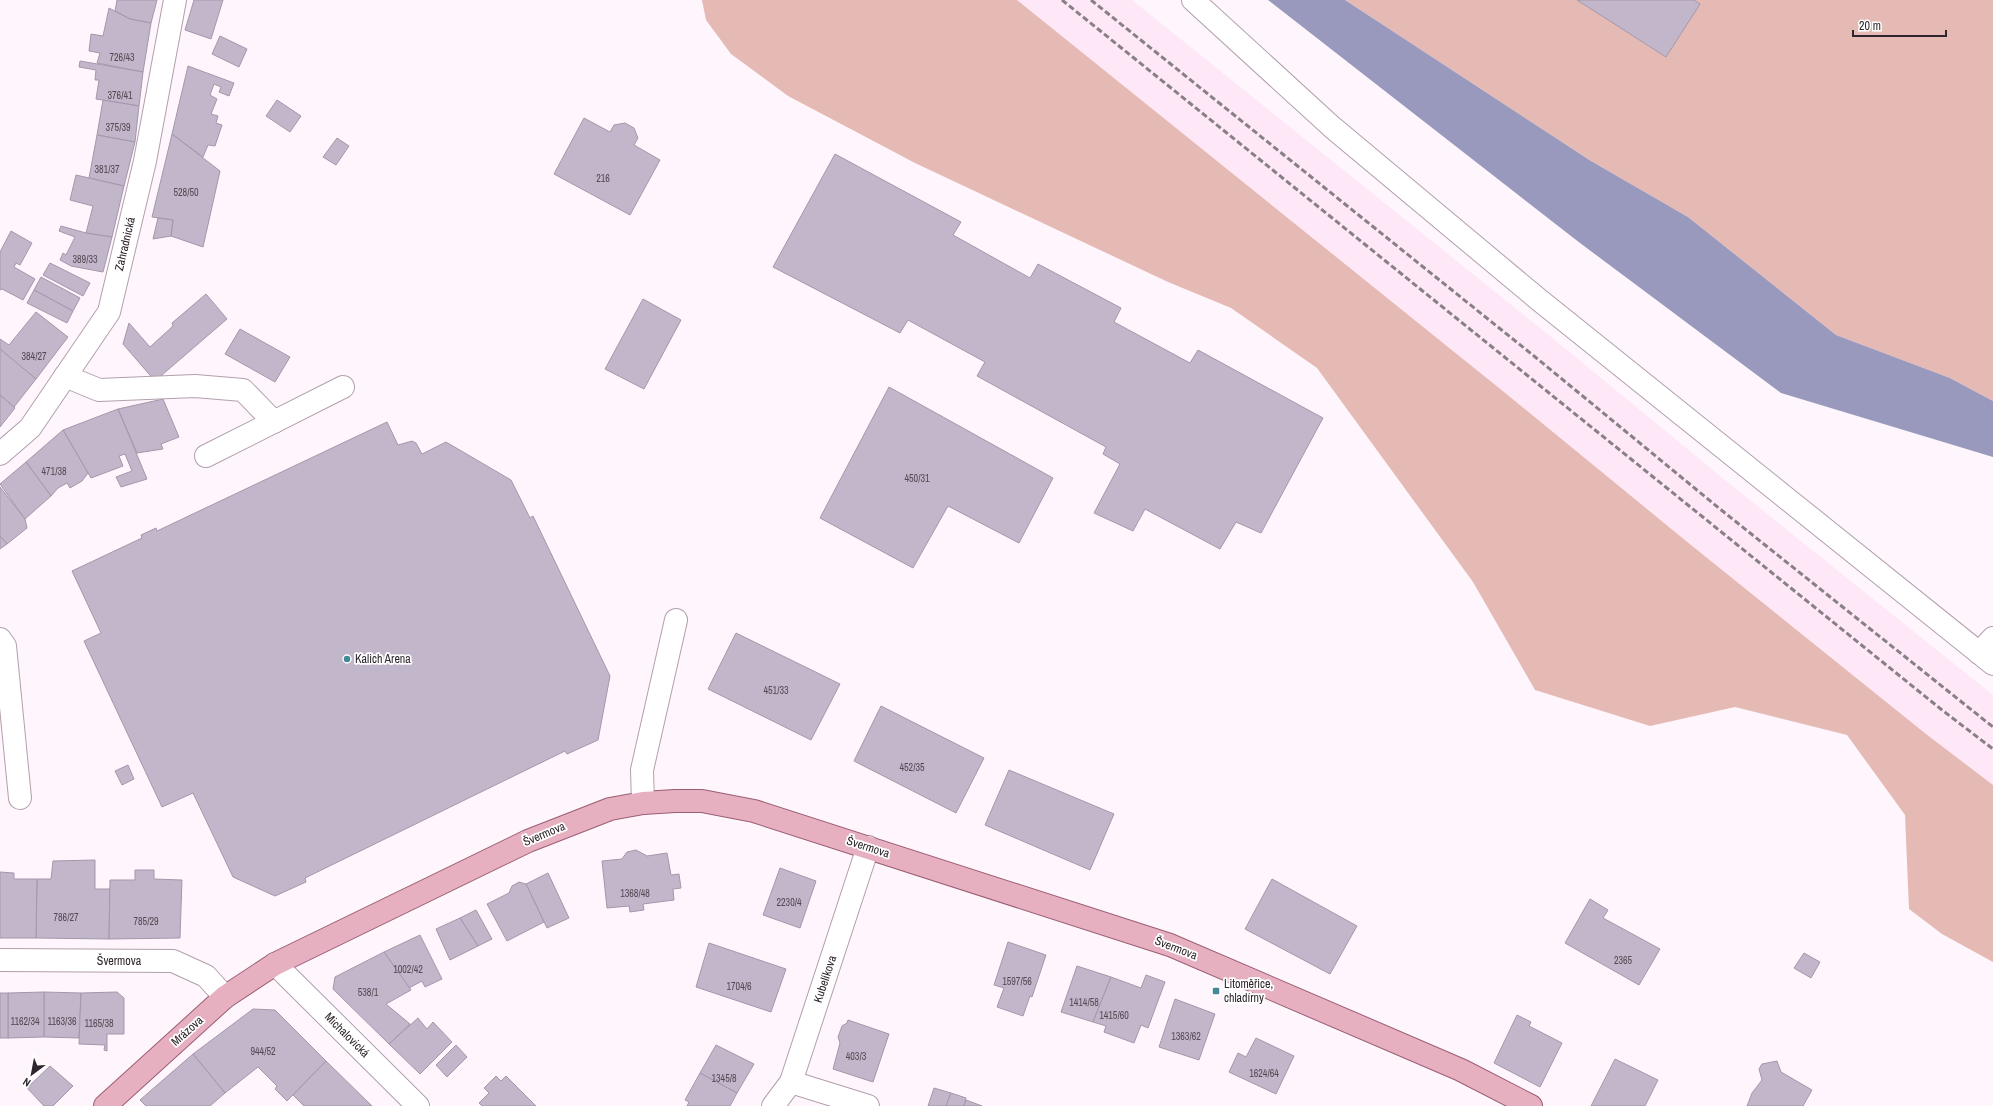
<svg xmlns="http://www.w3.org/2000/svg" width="1993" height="1106" font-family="'Archivo Narrow',sans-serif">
<rect width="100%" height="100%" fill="#fef6fc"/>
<!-- built -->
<polygon fill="#fee7f7" points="1017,0 1132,0 1550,336 1736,489 1993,695 1993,785 1926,734 1691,545 1504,392"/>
<!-- green -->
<g fill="#e5bab5">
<polygon points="702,0 1017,0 1504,392 1691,545 1926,734 1993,785 1993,962 1942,934 1909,909 1905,815 1847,735 1735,707 1650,726 1535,690 1473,582 1317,368 1231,308 1168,282 915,163 788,96 731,54 706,20"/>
<polygon points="1345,0 1993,0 1993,401 1950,378 1836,335 1688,217 1591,161"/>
</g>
<!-- water -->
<polygon fill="#9998bd" points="1268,0 1345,0 1591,161 1688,217 1836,335 1950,378 1993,401 1993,457 1781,393 1580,243"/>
<!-- building -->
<g fill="#c2b6ca" stroke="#a398ab">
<polygon points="117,0 157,0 151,23 130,19 115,11"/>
<polygon points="194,0 223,0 211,39 185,30"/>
<polygon points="1577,0 1694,0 1700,4 1666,57"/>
<polygon points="109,8 130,19 151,23 143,72 97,63 100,53 89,51 91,34 103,36"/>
<polygon points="220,36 247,49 239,67 212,54"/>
<polygon points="80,61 143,72 139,106 96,99 99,80 95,80 96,70 79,67"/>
<polygon points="188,66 234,83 229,96 219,92 221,87 214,84 210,95 217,99 211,114 218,116 216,123 222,125 215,146 208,145 203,157 172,134"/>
<polygon points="103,100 139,106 135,142 97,135"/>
<polygon points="277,100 301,116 290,132 266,116"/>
<polygon points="584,118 610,132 614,125 625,123 634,128 638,138 634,145 660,160 630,215 554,174"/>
<polygon points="172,134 220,171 203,247 171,236 173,220 152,217"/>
<polygon points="97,135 135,142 124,186 89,178"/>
<polygon points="337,138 349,146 336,165 323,157"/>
<polygon points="835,154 961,222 953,235 1030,278 1038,264 1121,308 1114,322 1190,363 1198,350 1323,418 1261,533 1236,522 1220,549 1145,509 1133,531 1094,513 1120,464 1103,454 1106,447 977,376 985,362 908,320 900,333 773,267"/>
<polygon points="76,175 124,186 112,237 86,233 93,206 70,200"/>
<polygon points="158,218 173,220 171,236 153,239"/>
<polygon points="61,226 86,233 112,237 103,272 71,266 60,260 63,253 66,255 75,237 59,231"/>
<polygon points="11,231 32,243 20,265 16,263 14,267 35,279 23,300 2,289 0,290 0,252"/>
<polygon points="50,263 90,283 83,296 43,275"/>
<polygon points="41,277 80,298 73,311 34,290"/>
<polygon points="34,290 73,311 67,323 27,303"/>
<polygon points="206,294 227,319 155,381 123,344 129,323 150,347 173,326 172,323"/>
<polygon points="643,299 681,320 644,389 605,369"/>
<polygon points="36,312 68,337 36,379 0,349 0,339 9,345"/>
<polygon points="240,329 290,357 275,382 225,354"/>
<polygon points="0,349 36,379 14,407 0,395"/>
<polygon points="889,387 1053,478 1019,543 948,506 913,568 820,518"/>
<polygon points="0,395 15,408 0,427"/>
<polygon points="163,399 179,437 161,444 163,449 137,453 118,409"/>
<polygon points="118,409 147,479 121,487 116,477 132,471 125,454 119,456 123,466 91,478 63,430"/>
<polygon points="387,422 398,445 412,441 416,443 422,454 446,442 511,480 530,518 533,516 610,676 598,740 567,754 565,751 305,878 306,882 275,896 233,877 193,793 162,807 84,641 101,633 72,571 142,538 141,535 156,528 157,531"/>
<polygon points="63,430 88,473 82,481 70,488 67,483 58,488 51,496 26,462"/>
<polygon points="26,462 51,496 25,519 0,484"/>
<polygon points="0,487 25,519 27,528 7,544 0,536"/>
<polygon points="0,536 7,544 0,549"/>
<polygon points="736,633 840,684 811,740 708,689"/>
<polygon points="881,706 984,758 956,813 854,761"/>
<polygon points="128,765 134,779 122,785 115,771"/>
<polygon points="1009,770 1114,814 1090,870 985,825"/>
<polygon points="636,850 647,856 667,853 671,875 679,874 681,888 673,889 674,900 643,904 644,910 630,912 629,906 607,908 602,861 622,859 627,852"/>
<polygon points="95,860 95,889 110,889 109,939 36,938 37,879 51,879 53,861"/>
<polygon points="780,868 816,881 800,928 763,915"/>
<polygon points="135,870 154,870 154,879 182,880 180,938 109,939 110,880 135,880"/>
<polygon points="0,872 14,873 14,879 37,879 36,938 0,938"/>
<polygon points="548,873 569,918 547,928 526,884"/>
<polygon points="1272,879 1357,926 1330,974 1245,929"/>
<polygon points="519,882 526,884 544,922 507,941 487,904 509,893 512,886"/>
<polygon points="1590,899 1608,910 1603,918 1660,949 1639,985 1565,943"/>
<polygon points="476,910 492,939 478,946 460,918"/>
<polygon points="460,918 478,946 450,960 436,929"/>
<polygon points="420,935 442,979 425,987 422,981 409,988 384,952"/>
<polygon points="1008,942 1046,955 1032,997 1030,996 1023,1016 997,1007 1004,988 994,985"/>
<polygon points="709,943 786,969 771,1012 696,987"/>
<polygon points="384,952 411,990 386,1004 410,1024 389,1044 333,989 335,977"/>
<polygon points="1804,953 1820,962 1811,978 1794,968"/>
<polygon points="1077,966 1111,977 1093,1022 1061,1012"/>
<polygon points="1146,975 1165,982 1148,1028 1141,1025 1134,1043 1104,1032 1106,1026 1093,1022 1111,977 1141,988"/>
<polygon points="44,992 81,993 79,1038 44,1037"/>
<polygon points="44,992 44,1037 8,1038 8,993"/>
<polygon points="117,992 124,998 124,1034 107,1034 107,1051 104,1050 105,1045 79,1044 81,993"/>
<rect x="0" y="993" width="8" height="45"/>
<polygon points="1175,999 1215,1014 1199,1060 1159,1047"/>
<polygon points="253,1009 275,1010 326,1061 287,1101 275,1089 277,1086 258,1067 225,1093 193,1054"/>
<polygon points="1517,1015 1531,1022 1529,1026 1562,1043 1540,1087 1494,1063"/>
<polygon points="418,1018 427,1029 433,1022 452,1042 420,1074 389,1044"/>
<polygon points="848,1020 889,1034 873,1082 833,1069 840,1043 838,1037 842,1026 847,1023"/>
<polygon points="1256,1038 1294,1056 1276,1094 1229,1072 1238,1053 1246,1057"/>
<polygon points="456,1045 467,1057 447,1077 436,1065"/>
<polygon points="716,1045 754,1064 737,1093 700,1073"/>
<polygon points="193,1054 225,1093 210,1106 146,1106 140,1100"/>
<polygon points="1615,1059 1658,1080 1645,1106 1591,1106"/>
<polygon points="326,1061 372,1106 304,1106 293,1095"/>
<polygon points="1777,1061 1781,1072 1812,1090 1803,1106 1747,1106 1752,1093 1762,1080 1759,1069 1762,1064"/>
<polygon points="50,1066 73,1086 53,1106 44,1106 27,1088"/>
<polygon points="700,1073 737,1093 730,1106 687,1106 689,1102 685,1100"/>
<polygon points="496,1076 501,1081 506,1076 536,1106 482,1106 479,1103 489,1093 484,1088"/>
<polygon points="934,1088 951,1093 946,1106 928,1106"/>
<polygon points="951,1093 966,1098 964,1106 946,1106"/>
<polygon points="966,1100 982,1106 964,1106"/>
</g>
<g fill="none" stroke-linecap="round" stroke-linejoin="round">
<defs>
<g id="minor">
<polyline points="1193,0 1332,127 1538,299 1993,664"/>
<polyline points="65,376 99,390 195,386 243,390 274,422"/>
<polyline points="0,454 30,428 109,312 145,161 175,0"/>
<polyline points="206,456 343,387"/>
<polyline points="0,639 5,646 20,798"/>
<polyline points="1979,653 1993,638"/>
<polyline points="643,803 642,770 676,620"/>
<polyline points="0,960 173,961 206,976 225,997"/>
<polyline points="275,964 418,1106"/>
<polyline points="791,1082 868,1106"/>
<polyline points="773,1106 791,1082 868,847"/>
</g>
<polyline id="major" points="105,1106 225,997 275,964 528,841 610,809 643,803 675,801 702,801 754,811 1170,945 1461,1070 1531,1106"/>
</defs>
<!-- minor casing -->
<use href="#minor" stroke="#b29fad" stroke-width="24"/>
<!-- major casing -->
<use href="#major" stroke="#9b5d72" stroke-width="24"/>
<!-- minor -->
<use href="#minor" stroke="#fff" stroke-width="22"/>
<!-- major -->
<use href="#major" stroke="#e6b0c1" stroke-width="22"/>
<!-- rail -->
<g stroke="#888086" stroke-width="3" stroke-dasharray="6 3" stroke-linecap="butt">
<polyline points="1062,0 1942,710 1993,749"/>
<polyline points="1091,0 1534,356 1720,509 1993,727"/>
</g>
</g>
<!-- markers -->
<g fill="#438896" stroke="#fff" stroke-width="1.5">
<circle cx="347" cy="659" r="4"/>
<rect x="1212" y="987" width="8" height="8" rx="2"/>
</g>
<g text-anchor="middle" stroke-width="3.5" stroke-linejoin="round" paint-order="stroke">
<!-- number labels -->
<g font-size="10" fill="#534a54">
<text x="122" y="61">726/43</text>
<text x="120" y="99">376/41</text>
<text x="118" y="131">375/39</text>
<text x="107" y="173">381/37</text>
<text x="603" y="182">216</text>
<text x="186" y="196">528/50</text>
<text x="85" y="263">389/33</text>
<text x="34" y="360">384/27</text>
<text x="54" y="475">471/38</text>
<text x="917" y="482">450/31</text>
<text x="776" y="694">451/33</text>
<text x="912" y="771">452/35</text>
<text x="635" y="897">1368/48</text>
<text x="789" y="906">2230/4</text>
<text x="66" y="921">786/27</text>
<text x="146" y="925">785/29</text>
<text x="1623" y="964">2365</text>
<text x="408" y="973">1002/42</text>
<text x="1017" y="985">1597/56</text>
<text x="739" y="990">1704/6</text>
<text x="368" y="996">538/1</text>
<text x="1084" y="1006">1414/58</text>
<text x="1114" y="1019">1415/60</text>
<text x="25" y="1025">1162/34</text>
<text x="62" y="1025">1163/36</text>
<text x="99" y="1027">1165/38</text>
<text x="1186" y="1040">1363/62</text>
<text x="263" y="1055">944/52</text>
<text x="856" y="1060">403/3</text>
<text x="1264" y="1077">1624/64</text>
<text x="724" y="1082">1345/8</text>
</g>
<!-- street labels -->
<g font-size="12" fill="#2e262c" stroke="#fff">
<text transform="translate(125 244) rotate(-77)" y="4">Zahradnická</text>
<text transform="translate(544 834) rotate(-23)" y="4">Švermova</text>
<text transform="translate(868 847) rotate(18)" y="4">Švermova</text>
<text transform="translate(1176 948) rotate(21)" y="4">Švermova</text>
<text x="119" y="965">Švermova</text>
<text transform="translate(825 979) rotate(-72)" y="4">Kubelíkova</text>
<text transform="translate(187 1031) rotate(-42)" y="4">Mrázova</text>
<text transform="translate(347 1035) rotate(45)" y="4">Michalovická</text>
</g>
<!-- poi labels -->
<g font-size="12" fill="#2e262c" stroke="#fff" text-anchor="start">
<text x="355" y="663">Kalich Arena</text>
<text x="1224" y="988">Litoměřice,<tspan x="1224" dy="14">chladírny</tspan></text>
</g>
</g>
<!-- north arrow -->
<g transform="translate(32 1074) rotate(212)" stroke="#ffffff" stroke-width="3" paint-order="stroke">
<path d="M0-3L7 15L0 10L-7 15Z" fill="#2e262c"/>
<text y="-6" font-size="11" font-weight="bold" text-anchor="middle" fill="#2e262c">N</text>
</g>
<!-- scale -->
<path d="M1853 30v6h93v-6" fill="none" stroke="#2e262c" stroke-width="2"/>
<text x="1859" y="30" font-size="12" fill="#2e262c" stroke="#ffffff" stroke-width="3" paint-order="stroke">20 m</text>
</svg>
